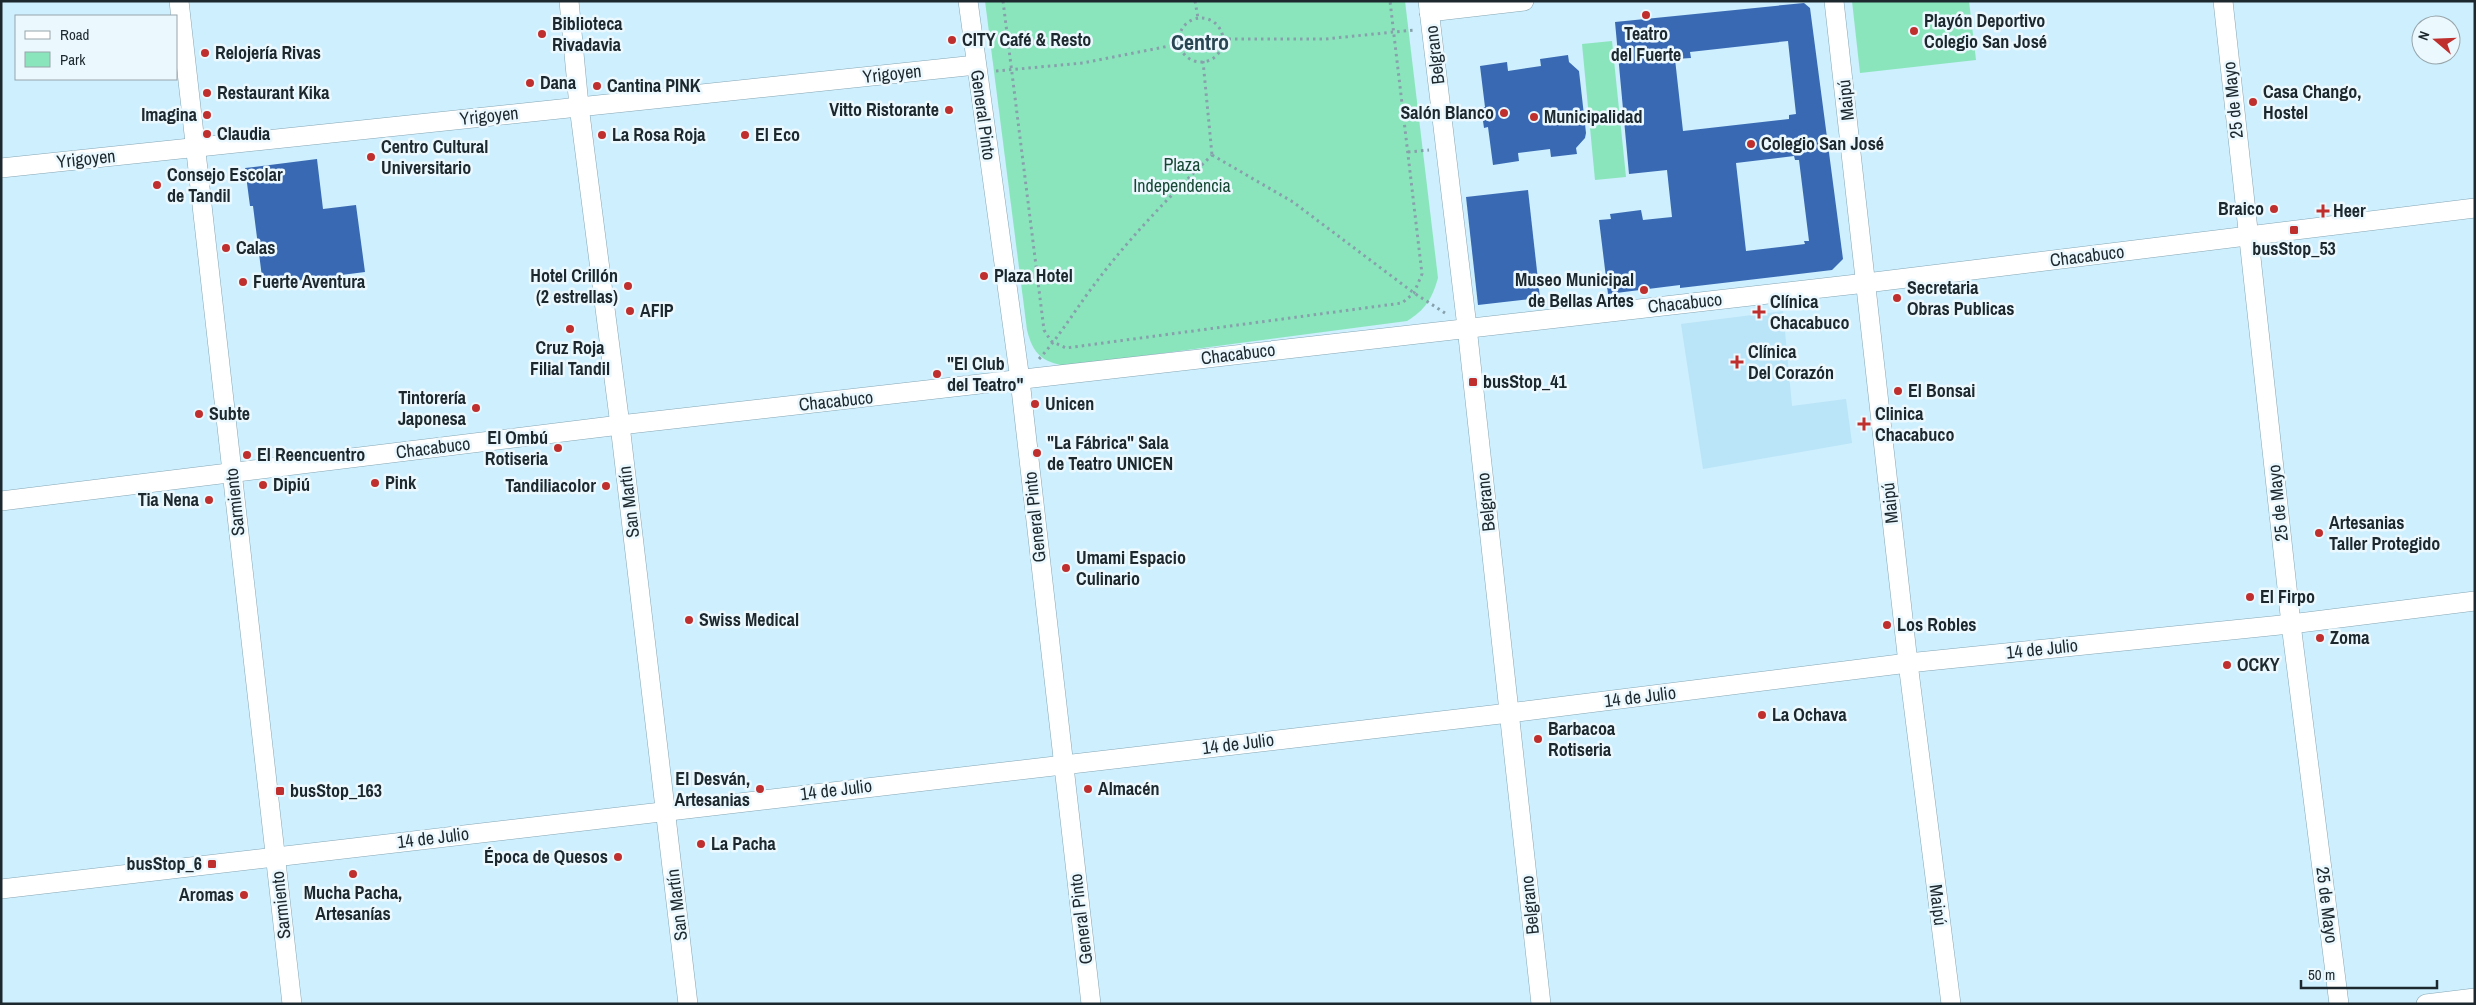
<svg xmlns="http://www.w3.org/2000/svg" width="2476" height="1005" font-family="'Archivo Narrow',sans-serif">
<rect width="100%" height="100%" fill="#cdeffe"/>
<!-- built -->
<polygon fill="#bae4f7" points="1783,311 1792,406 1846,399 1852,443 1703,469 1681,324"/>
<!-- green -->
<g fill="#8be5bc">
<path d="M985 1H1405L1438 278C1432 299 1425 310 1407 321L1066 366C1042 362 1033 354 1027 330Z"/>
<polygon points="1852,1 1969,1 1976,60 1860,73"/>
<polygon points="1612,41 1626,177 1595,180 1582,44"/>
</g>
<!-- building -->
<g fill="#3969b3" fill-rule="evenodd">
<path d="M1804 3 1810 8 1843 259 1832 270 1680 288V285L1608 294 1599 220 1611 219 1610 214 1641 210 1643 220 1672 217 1667 170 1629 174 1615 22ZM1788 41 1796 114 1789 115V119L1683 131 1675 59 1691 58 1690 52ZM1794 156 1795 160H1799L1809 241H1804L1805 244 1746 251 1736 163Z"/>
<polygon points="1568,55 1569,62 1579,71 1586,133 1585,138 1576,148 1577,154 1551,157 1550,149 1518,153 1519,161 1493,165 1488,127 1484,128 1481,107 1485,107 1480,66 1507,62 1508,71 1541,66 1540,59"/>
<polygon points="317,159 323,209 356,205 365,272 263,285 253,206 250,206 245,168"/>
<polygon points="1528,190 1540,298 1478,305 1466,197"/>
</g>
<g fill="none" stroke-linecap="round" stroke-linejoin="round">
<defs>
<g id="minor">
<polyline points="179,1 292,1004"/>
<polyline points="569,1 579,106 620,425 688,1004"/>
<polyline points="968,1 1020,380 1091,1004"/>
<polyline points="1428,1 1467,327 1541,1004"/>
<polyline points="1834,1 1908,663 1951,1004"/>
<polyline points="2223,1 2291,624 2339,1004"/>
<polyline points="1429,12 1524,1"/>
<polyline points="1,168 976,65"/>
<polyline points="1,501 620,425 1866,283 2475,208"/>
<polyline points="1,889 1509,713 1908,663 2291,624 2475,601"/>
<polyline points="2426,1004 2475,998"/>
</g>
</defs>
<!-- minor casing -->
<use href="#minor" stroke="#86a6b4" stroke-width="20"/>
<!-- path -->
<g stroke="#87a1ac" stroke-width="3" stroke-dasharray="2.5 4" stroke-linecap="butt">
<polyline points="1003,1 1044,330 1051,341 1066,348 1402,303 1414,293 1422,274 1390,1"/>
<polyline points="1195,1 1198,18"/>
<circle cx="1201" cy="40" r="22"/>
<polyline points="1222,39 1325,39 1414,30"/>
<polyline points="1203,61 1212,155"/>
<polyline points="996,71 1083,63 1179,44"/>
<polyline points="1408,152 1429,150"/>
<polyline points="1212,155 1293,202 1414,293 1445,313"/>
<path d="M1039 359C1060 336 1075 310 1094 285 1129 238 1170 196 1212 155"/>
</g>
<!-- minor -->
<use href="#minor" stroke="#fff" stroke-width="19"/>
</g>
<!-- markers -->
<g fill="#be2f2e" stroke="#ebf8fe" stroke-width="2">
<circle cx="1646" cy="15" r="5"/>
<circle cx="1914" cy="31" r="5"/>
<circle cx="542" cy="34" r="5"/>
<circle cx="952" cy="40" r="5"/>
<circle cx="205" cy="53" r="5"/>
<circle cx="530" cy="83" r="5"/>
<circle cx="597" cy="86" r="5"/>
<circle cx="207" cy="93" r="5"/>
<circle cx="2253" cy="102" r="5"/>
<circle cx="949" cy="110" r="5"/>
<circle cx="1504" cy="113" r="5"/>
<circle cx="207" cy="115" r="5"/>
<circle cx="1534" cy="117" r="5"/>
<circle cx="207" cy="134" r="5"/>
<circle cx="602" cy="135" r="5"/>
<circle cx="745" cy="135" r="5"/>
<circle cx="1751" cy="144" r="5"/>
<circle cx="371" cy="157" r="5"/>
<circle cx="157" cy="185" r="5"/>
<circle cx="2274" cy="209" r="5"/>
<path d="M2320.5 203.5h5v5h5v5h-5v5h-5v-5h-5v-5h5z"/>
<rect x="2289" y="225" width="10" height="10" rx="2.5"/>
<circle cx="226" cy="248" r="5"/>
<circle cx="984" cy="276" r="5"/>
<circle cx="243" cy="282" r="5"/>
<circle cx="628" cy="286" r="5"/>
<circle cx="1644" cy="290" r="5"/>
<circle cx="1897" cy="298" r="5"/>
<circle cx="630" cy="311" r="5"/>
<path d="M1756.5 304.5h5v5h5v5h-5v5h-5v-5h-5v-5h5z"/>
<circle cx="570" cy="329" r="5"/>
<path d="M1734.5 354.5h5v5h5v5h-5v5h-5v-5h-5v-5h5z"/>
<circle cx="937" cy="374" r="5"/>
<rect x="1468" y="377" width="10" height="10" rx="2.5"/>
<circle cx="1898" cy="391" r="5"/>
<circle cx="1035" cy="404" r="5"/>
<circle cx="476" cy="408" r="5"/>
<circle cx="199" cy="414" r="5"/>
<path d="M1861.5 416.5h5v5h5v5h-5v5h-5v-5h-5v-5h5z"/>
<circle cx="558" cy="448" r="5"/>
<circle cx="1037" cy="453" r="5"/>
<circle cx="247" cy="455" r="5"/>
<circle cx="375" cy="483" r="5"/>
<circle cx="263" cy="485" r="5"/>
<circle cx="606" cy="486" r="5"/>
<circle cx="209" cy="500" r="5"/>
<circle cx="2319" cy="533" r="5"/>
<circle cx="1066" cy="568" r="5"/>
<circle cx="2250" cy="597" r="5"/>
<circle cx="689" cy="620" r="5"/>
<circle cx="1887" cy="625" r="5"/>
<circle cx="2320" cy="638" r="5"/>
<circle cx="2227" cy="665" r="5"/>
<circle cx="1762" cy="715" r="5"/>
<circle cx="1538" cy="739" r="5"/>
<circle cx="760" cy="789" r="5"/>
<circle cx="1088" cy="789" r="5"/>
<rect x="275" y="786" width="10" height="10" rx="2.5"/>
<circle cx="701" cy="844" r="5"/>
<circle cx="618" cy="857" r="5"/>
<rect x="207" y="859" width="10" height="10" rx="2.5"/>
<circle cx="353" cy="874" r="5"/>
<circle cx="244" cy="895" r="5"/>
</g>
<g text-anchor="middle" stroke-width="5" stroke-linejoin="round" paint-order="stroke">
<!-- poi labels -->
<g font-size="18" font-weight="bold" fill="#1c282e" stroke="#ebf8fe" text-anchor="start">
<text x="1924" y="27">Playón Deportivo<tspan x="1924" dy="21">Colegio San José</tspan></text>
<text x="552" y="30">Biblioteca<tspan x="552" dy="21">Rivadavia</tspan></text>
<text x="1646" y="40" text-anchor="middle">Teatro<tspan x="1646" dy="21">del Fuerte</tspan></text>
<text x="962" y="46">CITY Café &amp; Resto</text>
<text x="215" y="59">Relojería Rivas</text>
<text x="540" y="89">Dana</text>
<text x="607" y="92">Cantina PINK</text>
<text x="2263" y="98">Casa Chango,<tspan x="2263" dy="21">Hostel</tspan></text>
<text x="217" y="99">Restaurant Kika</text>
<text x="939" y="116" text-anchor="end">Vitto Ristorante</text>
<text x="1494" y="119" text-anchor="end">Salón Blanco</text>
<text x="197" y="121" text-anchor="end">Imagina</text>
<text x="1544" y="123">Municipalidad</text>
<text x="217" y="140">Claudia</text>
<text x="612" y="141">La Rosa Roja</text>
<text x="755" y="141">El Eco</text>
<text x="1761" y="150">Colegio San José</text>
<text x="381" y="153">Centro Cultural<tspan x="381" dy="21">Universitario</tspan></text>
<text x="167" y="181">Consejo Escolar<tspan x="167" dy="21">de Tandil</tspan></text>
<text x="2264" y="215" text-anchor="end">Braico</text>
<text x="2333" y="217">Heer</text>
<text x="236" y="254">Calas</text>
<text x="2294" y="255" text-anchor="middle">busStop_53</text>
<text x="618" y="282" text-anchor="end">Hotel Crillón<tspan x="618" dy="21">(2 estrellas)</tspan></text>
<text x="994" y="282">Plaza Hotel</text>
<text x="1634" y="286" text-anchor="end">Museo Municipal<tspan x="1634" dy="21">de Bellas Artes</tspan></text>
<text x="253" y="288">Fuerte Aventura</text>
<text x="1907" y="294">Secretaria<tspan x="1907" dy="21">Obras Publicas</tspan></text>
<text x="1770" y="308">Clínica<tspan x="1770" dy="21">Chacabuco</tspan></text>
<text x="640" y="317">AFIP</text>
<text x="570" y="354" text-anchor="middle">Cruz Roja<tspan x="570" dy="21">Filial Tandil</tspan></text>
<text x="1748" y="358">Clínica<tspan x="1748" dy="21">Del Corazón</tspan></text>
<text x="947" y="370">"El Club<tspan x="947" dy="21">del Teatro"</tspan></text>
<text x="1483" y="388">busStop_41</text>
<text x="1908" y="397">El Bonsai</text>
<text x="466" y="404" text-anchor="end">Tintorería<tspan x="466" dy="21">Japonesa</tspan></text>
<text x="1045" y="410">Unicen</text>
<text x="209" y="420">Subte</text>
<text x="1875" y="420">Clinica<tspan x="1875" dy="21">Chacabuco</tspan></text>
<text x="548" y="444" text-anchor="end">El Ombú<tspan x="548" dy="21">Rotiseria</tspan></text>
<text x="1047" y="449">"La Fábrica" Sala<tspan x="1047" dy="21">de Teatro UNICEN</tspan></text>
<text x="257" y="461">El Reencuentro</text>
<text x="385" y="489">Pink</text>
<text x="273" y="491">Dipiú</text>
<text x="596" y="492" text-anchor="end">Tandiliacolor</text>
<text x="199" y="506" text-anchor="end">Tia Nena</text>
<text x="2329" y="529">Artesanias<tspan x="2329" dy="21">Taller Protegido</tspan></text>
<text x="1076" y="564">Umami Espacio<tspan x="1076" dy="21">Culinario</tspan></text>
<text x="2260" y="603">El Firpo</text>
<text x="699" y="626">Swiss Medical</text>
<text x="1897" y="631">Los Robles</text>
<text x="2330" y="644">Zoma</text>
<text x="2237" y="671">OCKY</text>
<text x="1772" y="721">La Ochava</text>
<text x="1548" y="735">Barbacoa<tspan x="1548" dy="21">Rotiseria</tspan></text>
<text x="750" y="785" text-anchor="end">El Desván,<tspan x="750" dy="21">Artesanias</tspan></text>
<text x="1098" y="795">Almacén</text>
<text x="290" y="797">busStop_163</text>
<text x="711" y="850">La Pacha</text>
<text x="608" y="863" text-anchor="end">Época de Quesos</text>
<text x="202" y="870" text-anchor="end">busStop_6</text>
<text x="353" y="899" text-anchor="middle">Mucha Pacha,<tspan x="353" dy="21">Artesanías</tspan></text>
<text x="234" y="901" text-anchor="end">Aromas</text>
</g>
<!-- street labels -->
<g font-size="18" fill="#1c282e" stroke="#ebf8fe">
<text transform="translate(1435 55) rotate(-97)" y="6">Belgrano</text>
<text transform="translate(892 74) rotate(-6)" y="6">Yrigoyen</text>
<text transform="translate(1846 100) rotate(-96)" y="6">Maipú</text>
<text transform="translate(2233 100) rotate(-96)" y="6">25 de Mayo</text>
<text transform="translate(983 115) rotate(82)" y="6">General Pinto</text>
<text transform="translate(489 116) rotate(-6)" y="6">Yrigoyen</text>
<text transform="translate(86 159) rotate(-6)" y="6">Yrigoyen</text>
<text transform="translate(2087 256) rotate(-7)" y="6">Chacabuco</text>
<text transform="translate(1685 303) rotate(-6)" y="6">Chacabuco</text>
<text transform="translate(1238 354) rotate(-7)" y="6">Chacabuco</text>
<text transform="translate(836 401) rotate(-6)" y="6">Chacabuco</text>
<text transform="translate(433 448) rotate(-7)" y="6">Chacabuco</text>
<text transform="translate(235 502) rotate(-96)" y="6">Sarmiento</text>
<text transform="translate(629 502) rotate(-97)" y="6">San Martín</text>
<text transform="translate(1486 502) rotate(-96)" y="6">Belgrano</text>
<text transform="translate(1890 503) rotate(-96)" y="6">Maipú</text>
<text transform="translate(2278 503) rotate(-96)" y="6">25 de Mayo</text>
<text transform="translate(1035 517) rotate(-96)" y="6">General Pinto</text>
<text transform="translate(2042 649) rotate(-6)" y="6">14 de Julio</text>
<text transform="translate(1640 697) rotate(-7)" y="6">14 de Julio</text>
<text transform="translate(1238 744) rotate(-7)" y="6">14 de Julio</text>
<text transform="translate(836 790) rotate(-7)" y="6">14 de Julio</text>
<text transform="translate(433 838) rotate(-7)" y="6">14 de Julio</text>
<text transform="translate(281 905) rotate(-96)" y="6">Sarmiento</text>
<text transform="translate(677 905) rotate(-97)" y="6">San Martín</text>
<text transform="translate(1530 905) rotate(-96)" y="6">Belgrano</text>
<text transform="translate(1938 905) rotate(83)" y="6">Maipú</text>
<text transform="translate(2327 905) rotate(83)" y="6">25 de Mayo</text>
<text transform="translate(1081 919) rotate(-97)" y="6">General Pinto</text>
</g>
<!-- park labels -->
<g font-size="18" fill="#174834" stroke="#ebf8fe">
<text x="1182" y="171">Plaza<tspan x="1182" dy="21">Independencia</tspan></text>
</g>
<!-- district labels -->
<g font-size="22" font-weight="bold" fill="#284551" stroke="#ebf8fe">
<text x="1200" y="50">Centro</text>
</g>
</g>
<!-- border -->
<rect width="2476" height="1005" fill="none" stroke="#1c282e" stroke-width="5"/>
<!-- legend -->
<rect x="15" y="15" width="162" height="65" fill="#ebf8fe" stroke="#98a5ab"/>
<rect x="25" y="31" width="25" height="8" fill="#ffffff" stroke="#98a5ab"/>
<text x="60" y="40" font-size="15" fill="#1c282e">Road</text>
<rect x="25" y="52" width="25" height="15" fill="#8be5bc" stroke="#98a5ab"/>
<text x="60" y="65" font-size="15" fill="#1c282e">Park</text>
<!-- north arrow -->
<g transform="translate(2436 40) rotate(289)"><circle r="24" fill="#ebf8fe" stroke="#98a5ab"/>
<path d="M0-4L9 19L0 12L-9 19Z" fill="#be2f2e"/>
<text y="-8" font-size="14" font-weight="bold" text-anchor="middle" fill="#1c282e">N</text>
</g>
<!-- scale -->
<path d="M2301 980v8h136v-8" fill="none" stroke="#1c282e" stroke-width="2.5"/>
<text x="2308" y="980" font-size="15" fill="#1c282e" stroke="#ebf8fe" stroke-width="4" paint-order="stroke">50 m</text>
</svg>
